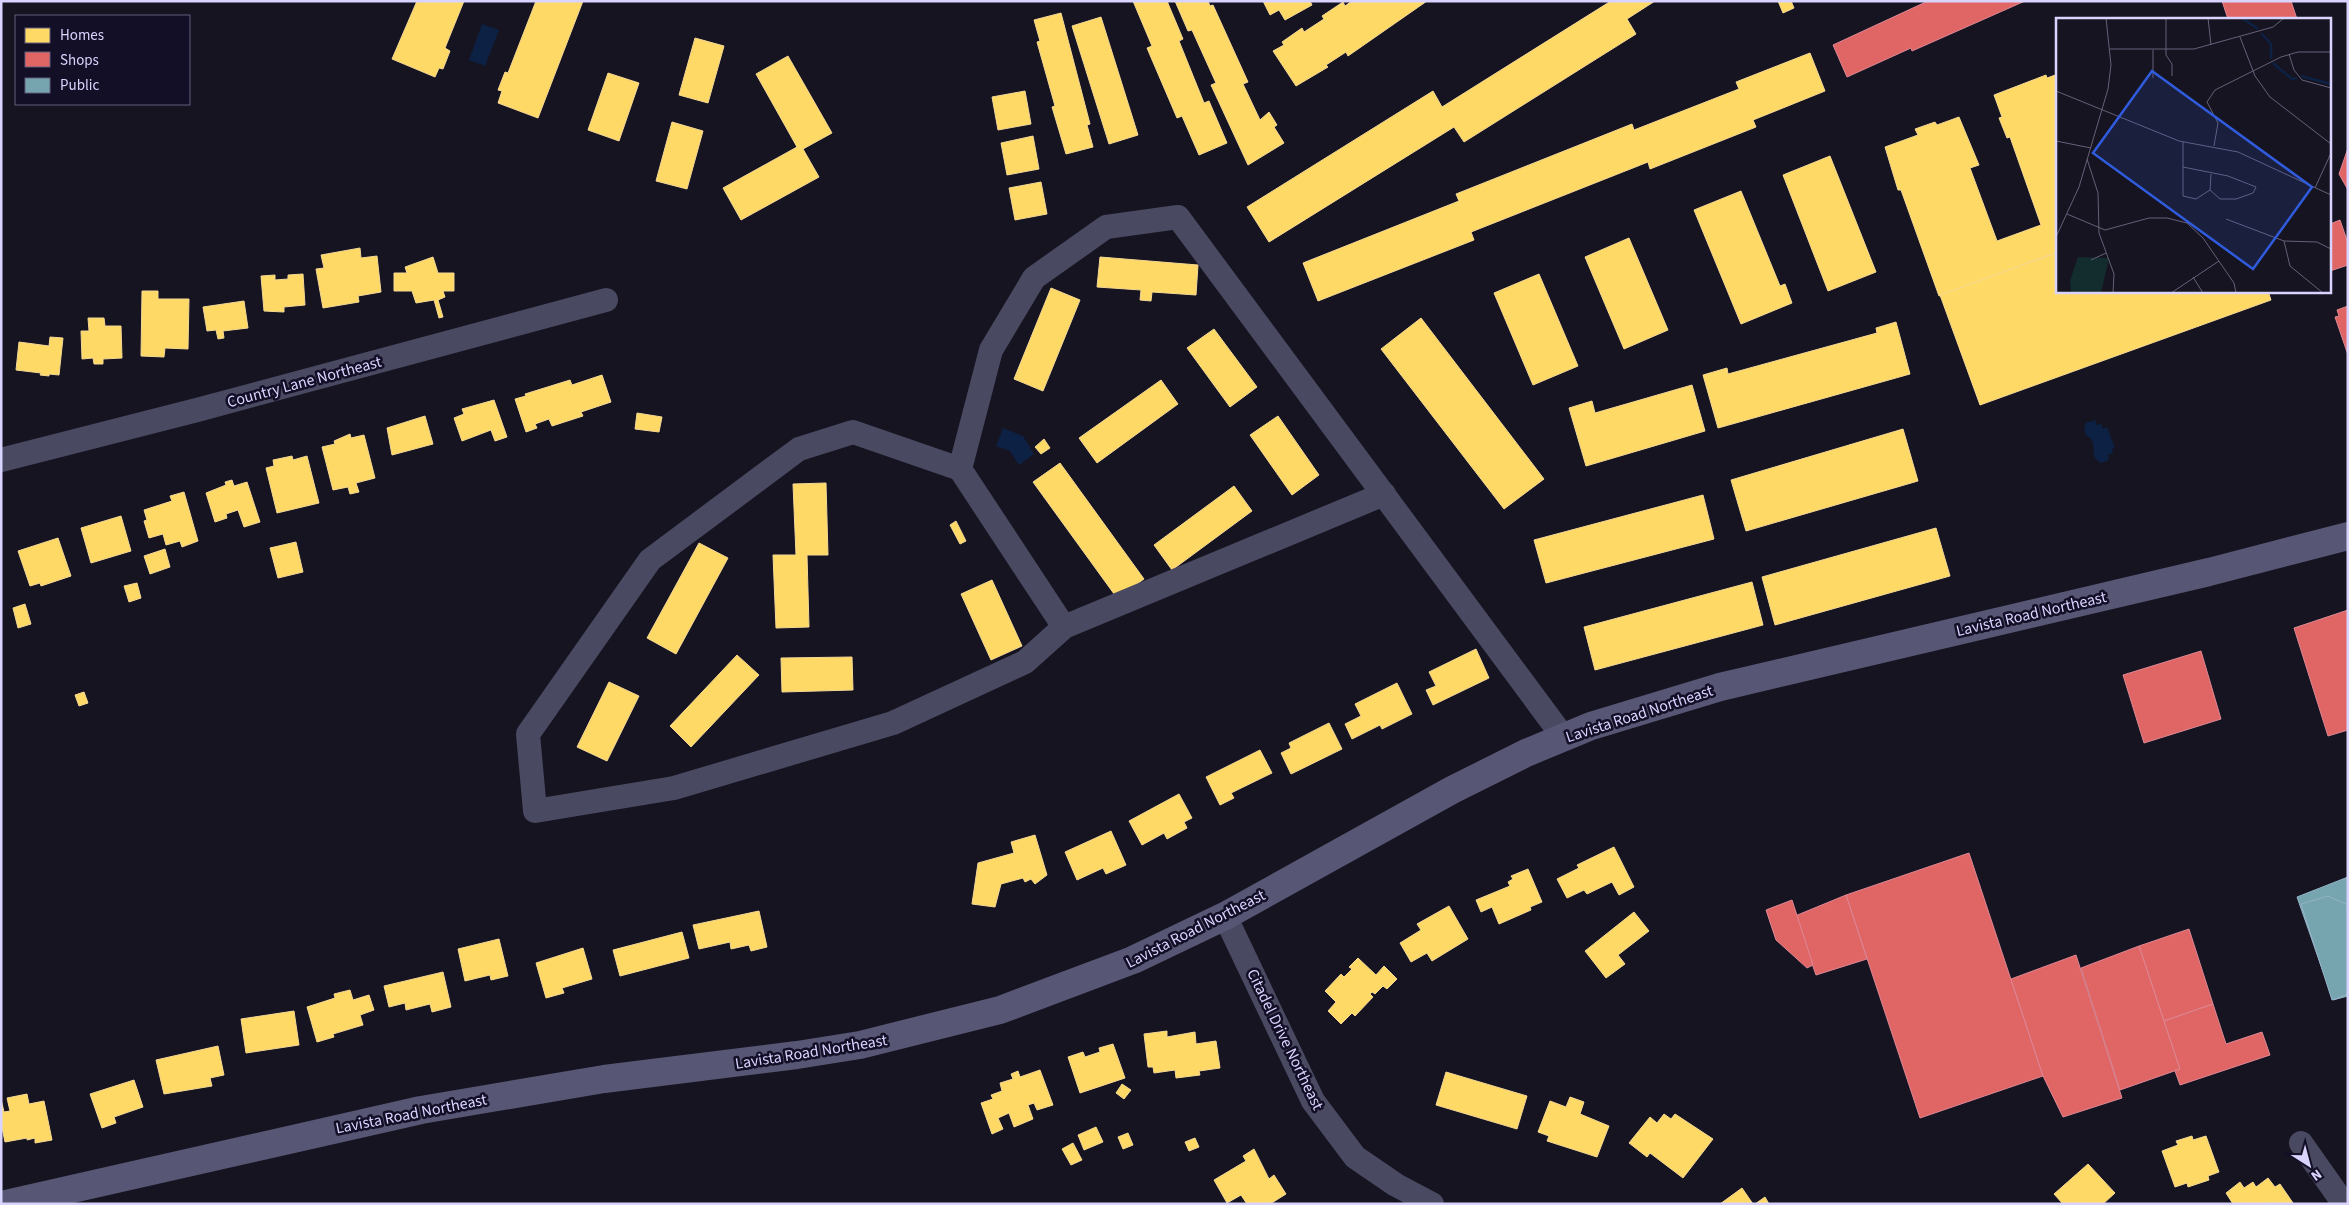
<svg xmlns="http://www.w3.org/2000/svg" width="2349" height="1205" font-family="'Source Sans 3',sans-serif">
<rect width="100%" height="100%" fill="#161421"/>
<!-- water -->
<g fill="#0d2144">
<polygon points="482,24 499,30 485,66 469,60"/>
<path d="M2095 420 2097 425 2101 424 2103 429 2107 427 2115 448 2112 449 2113 453 2108 455 2109 460 2101 463C2090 457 2096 450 2092 440L2086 435 2084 429 2086 423Z"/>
<polygon points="1003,428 1023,436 1034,454 1019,465 1010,451 996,446"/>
</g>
<!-- homes -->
<g fill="#ffd966" stroke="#f4d894">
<polygon points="417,1 464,1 445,48 450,51 443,69 439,68 435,77 392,59"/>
<polygon points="536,1 583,1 538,118 498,103 502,91 498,90 505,72 508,73"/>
<polygon points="1133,1 1167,1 1183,39 1179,41 1204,103 1209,101 1227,143 1199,155 1182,116 1177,118 1147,48 1152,46"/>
<polygon points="1175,1 1208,1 1210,6 1213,5 1248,82 1243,84 1260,120 1269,112 1277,125 1274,127 1284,143 1248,165 1211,85 1216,83 1192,30 1188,31"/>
<polygon points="1263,1 1310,1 1312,5 1285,20 1279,10 1270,15"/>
<polygon points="1352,1 1427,1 1348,56 1346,52 1326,65 1328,67 1296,86 1273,51 1284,45 1282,42 1302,28 1304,32 1324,19 1322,16 1343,2 1345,6"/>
<polygon points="1611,1 1655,1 1627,19 1636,34 1464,142 1454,127 1269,242 1247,207 1433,91 1442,107"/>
<polygon points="1778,1 1791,1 1794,8 1783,13"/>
<polygon points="1061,13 1090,124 1087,125 1093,147 1066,154 1052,107 1055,106 1037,42 1040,41 1034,20"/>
<polygon points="1101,17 1138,135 1109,144 1072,26"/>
<polygon points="695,38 724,46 708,103 679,95"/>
<polygon points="1810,53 1825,91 1753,120 1756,127 1650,169 1648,162 1471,232 1474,240 1318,301 1303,263 1459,201 1456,194 1632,124 1634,130 1739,89 1736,82"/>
<polygon points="788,56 832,133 803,149 819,177 741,220 723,188 797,147 756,74"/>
<polygon points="608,73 639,83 619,141 588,130"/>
<polygon points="2058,74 2058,252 1939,296 1901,190 1898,190 1885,147 1918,135 1915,129 1935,122 1937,125 1959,117 1979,165 1970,168 1997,241 2041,225 2010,137 2007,138 1999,118 2002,117 1994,95 2046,75 2047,78"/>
<polygon points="1025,91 1031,124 998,130 992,97"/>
<polygon points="672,122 703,131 687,189 656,181"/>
<polygon points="1033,136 1039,169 1007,175 1001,143"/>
<polygon points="1830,156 1876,272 1828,291 1783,175"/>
<polygon points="1041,182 1047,214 1015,220 1009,188"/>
<polygon points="1741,191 1780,286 1785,284 1792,303 1741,324 1694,210"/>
<polygon points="1629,238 1668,330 1624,349 1585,257"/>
<polygon points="360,248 361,258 377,256 381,292 358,296 359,302 323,308 316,269 324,268 321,255"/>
<polygon points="2058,252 2058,291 2268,291 2271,300 1980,405 1940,295"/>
<polygon points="433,257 438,273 454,273 454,291 443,291 445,297 438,300 443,317 439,318 434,300 416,303 412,291 394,291 394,273 407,273 405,267"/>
<polygon points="1100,257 1198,265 1196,295 1152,292 1151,301 1140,300 1141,290 1097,287"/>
<polygon points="303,274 305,305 284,307 284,312 264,311 261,276 275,275 275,280 288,279 288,275"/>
<polygon points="1539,274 1578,366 1533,385 1494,293"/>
<polygon points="1051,288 1080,300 1043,391 1014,379"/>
<polygon points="142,291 158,291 158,299 189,299 188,349 165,348 164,357 141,356"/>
<polygon points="244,301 248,328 223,331 224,338 218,339 216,330 207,331 203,307"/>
<polygon points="88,318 104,318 105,326 121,326 122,358 103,359 103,364 94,364 93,358 82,359 81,331 89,331"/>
<polygon points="1421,318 1544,479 1504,509 1381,349"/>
<polygon points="1896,322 1910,374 1718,428 1703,375 1727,368 1728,374 1877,333 1876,328"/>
<polygon points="1214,329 1257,387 1230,407 1187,348"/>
<polygon points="50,337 63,338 59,375 49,374 49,376 40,375 41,373 16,370 19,342 49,346"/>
<polygon points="602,375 611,402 581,412 583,416 552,426 549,419 535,424 537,428 526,432 515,399 526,396 525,394 570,380 572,385"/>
<polygon points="1161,380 1178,404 1097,463 1079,438"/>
<polygon points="1692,385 1705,431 1586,466 1569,408 1592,401 1595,413"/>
<polygon points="494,400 507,437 495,441 491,430 462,441 454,418 464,414 462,409"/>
<polygon points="637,413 662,417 659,432 635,429"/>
<polygon points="425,416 433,444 392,455 387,428"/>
<polygon points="1278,416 1319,475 1292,495 1250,435"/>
<polygon points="1903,429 1918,481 1746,531 1731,480"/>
<polygon points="350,434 351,438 364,435 375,478 356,483 359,492 350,494 348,487 333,490 322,447 335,444 334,441"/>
<polygon points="1044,439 1050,448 1041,454 1035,447"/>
<polygon points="292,456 293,460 307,456 319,503 277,513 266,468 274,466 273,460"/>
<polygon points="1060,463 1144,579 1117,598 1033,482"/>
<polygon points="232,480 234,486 247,482 260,522 244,527 238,510 226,514 227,518 215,522 206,493 226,485 225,482"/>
<polygon points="826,483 828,555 807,555 809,627 776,628 773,555 796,555 793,484"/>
<polygon points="1234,486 1252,511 1172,570 1154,545"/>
<polygon points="184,492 198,541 182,547 180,541 166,545 163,534 149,538 144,521 147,520 144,510 172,501 170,496"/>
<polygon points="1703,495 1714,539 1546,583 1534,540"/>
<polygon points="121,516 131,551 91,563 81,528"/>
<polygon points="956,521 966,541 960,544 950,525"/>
<polygon points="1936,528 1950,576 1775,625 1762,577"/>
<polygon points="58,538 71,576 41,586 40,583 30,586 18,551"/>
<polygon points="296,542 303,572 278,578 270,548"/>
<polygon points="699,543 728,558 676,654 647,638"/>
<polygon points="165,549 170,567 150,574 144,556"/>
<polygon points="992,580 1022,646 991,660 961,594"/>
<polygon points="1752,582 1763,625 1595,670 1584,627"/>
<polygon points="137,583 141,598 129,602 124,586"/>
<polygon points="25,604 31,624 18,628 13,608"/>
<polygon points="1476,649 1489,678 1433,705 1426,690 1436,686 1429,672"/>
<polygon points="737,655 759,675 691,747 670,726"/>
<polygon points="852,657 853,690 782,692 781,658"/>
<polygon points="609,682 639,696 607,761 577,747"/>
<polygon points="1397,683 1412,714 1382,729 1380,725 1352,739 1345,724 1361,716 1355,704"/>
<polygon points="84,692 88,703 79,706 75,695"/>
<polygon points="1329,723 1342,749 1291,774 1281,753 1291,748 1289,743"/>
<polygon points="1260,750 1272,773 1231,793 1234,798 1220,805 1206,777"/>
<polygon points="1179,794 1192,818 1184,822 1187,828 1167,839 1164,833 1142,845 1129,821"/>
<polygon points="1111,831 1126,865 1106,874 1103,868 1077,880 1065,852"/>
<polygon points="1035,835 1047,875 1035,884 1031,879 1025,882 1023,878 1001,884 995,907 972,904 978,863 1014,853 1011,842"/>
<polygon points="1614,847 1634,887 1619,895 1612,882 1587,894 1584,890 1567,898 1557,879 1579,868 1577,865"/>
<polygon points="1528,869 1542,902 1530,907 1531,910 1499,924 1492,907 1481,912 1476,900 1510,886 1508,882 1513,879 1511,876"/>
<polygon points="1449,906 1468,939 1432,961 1427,953 1411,962 1400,943 1421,930 1417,924"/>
<polygon points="759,911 767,947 751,951 749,945 731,949 730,942 699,949 693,925"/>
<polygon points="1634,912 1649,931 1618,955 1625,964 1606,978 1585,951"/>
<polygon points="682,932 689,958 620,976 613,950"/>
<polygon points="499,939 508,976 491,980 490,975 465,981 458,949"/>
<polygon points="583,948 592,979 562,988 564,993 546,998 536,963"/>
<polygon points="1358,958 1376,975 1384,966 1397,979 1387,989 1383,986 1375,994 1372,992 1370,994 1373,997 1355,1016 1352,1013 1341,1024 1328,1011 1336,1002 1325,991 1341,974 1344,977 1352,969 1349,967"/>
<polygon points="443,972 451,1007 432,1012 430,1004 406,1010 405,1003 389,1007 384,986"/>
<polygon points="350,990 353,1000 369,995 374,1010 360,1015 363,1025 333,1034 334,1037 317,1042 307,1007 335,998 334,994"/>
<polygon points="294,1011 299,1045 246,1053 241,1019"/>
<polygon points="1167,1031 1167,1037 1195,1032 1196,1044 1216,1041 1220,1068 1199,1071 1200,1075 1176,1078 1175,1070 1154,1073 1153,1067 1148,1067 1144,1034"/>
<polygon points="1113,1044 1125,1078 1080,1093 1068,1057 1083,1052 1085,1057 1100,1052 1099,1048"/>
<polygon points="218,1046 224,1075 210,1078 212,1086 164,1094 156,1060"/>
<polygon points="1040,1070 1053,1105 1037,1110 1034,1103 1028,1105 1033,1119 1014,1127 1009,1113 998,1118 1003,1129 992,1134 981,1103 993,1099 991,1095 1002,1091 1000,1083 1013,1079 1011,1074 1018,1071 1020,1077"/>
<polygon points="1446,1072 1527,1096 1517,1129 1436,1105"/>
<polygon points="134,1080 143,1107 114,1117 116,1123 102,1128 90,1094"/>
<polygon points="1122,1084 1131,1090 1124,1099 1116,1093"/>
<polygon points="27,1094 29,1104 44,1101 52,1140 35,1143 35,1138 27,1140 27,1138 5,1142 1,1123 1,1099 4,1112 10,1111 7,1098"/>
<polygon points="1570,1097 1584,1102 1580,1114 1609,1126 1597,1157 1547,1141 1549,1136 1538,1132 1550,1101 1566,1107"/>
<polygon points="1664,1114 1671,1119 1675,1114 1713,1139 1683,1178 1650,1153 1647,1157 1629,1143 1650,1117 1657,1123"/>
<polygon points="1096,1127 1103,1142 1084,1150 1078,1135"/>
<polygon points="1128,1133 1133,1145 1123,1149 1118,1137"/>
<polygon points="2192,1136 2193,1140 2206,1136 2219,1172 2208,1176 2209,1180 2188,1187 2187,1183 2175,1187 2162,1151 2178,1145 2176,1141"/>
<polygon points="1195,1138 1199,1147 1189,1151 1185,1142"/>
<polygon points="1073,1143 1082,1160 1071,1165 1062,1149"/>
<polygon points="1254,1149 1269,1179 1274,1175 1286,1194 1270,1204 1247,1204 1241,1195 1227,1203 1214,1180 1246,1161 1243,1156"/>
<polygon points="2088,1164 2115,1193 2103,1204 2063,1204 2054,1194"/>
<polygon points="2268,1178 2275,1187 2280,1184 2293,1203 2233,1204 2226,1193 2240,1182 2244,1188 2253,1182 2256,1187"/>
<polygon points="1742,1188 1753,1204 1720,1204"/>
<polygon points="1765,1197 1769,1204 1755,1204"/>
</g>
<!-- shops -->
<g fill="#e06666" stroke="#de8794">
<polygon points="1928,1 2025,1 1912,51 1911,48 1847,77 1833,45"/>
<polygon points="2222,1 2291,1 2297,19 2228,19"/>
<polygon points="2348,148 2348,190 2339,174"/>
<polygon points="2340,220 2348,243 2348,265 2330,271 2330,224"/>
<polygon points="2348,306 2348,355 2335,317 2339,316 2337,310"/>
<polygon points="2348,610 2348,730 2328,736 2294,628"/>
<polygon points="2201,651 2221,719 2144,743 2123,675"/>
<polygon points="1969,853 2043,1076 1920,1118 1846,895"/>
<polygon points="1846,895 1867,959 1816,975 1795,916"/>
<polygon points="1792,900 1813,965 1807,968 1776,940 1766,910"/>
<polygon points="2189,929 2213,1004 2164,1021 2139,946"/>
<polygon points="2139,946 2180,1069 2120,1090 2081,968"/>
<polygon points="2076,955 2122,1098 2063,1117 2043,1076 2011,979"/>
<polygon points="2213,1004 2226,1044 2262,1032 2270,1055 2180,1085 2175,1071 2180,1069 2164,1021"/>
</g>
<!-- public -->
<g fill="#76a5af" stroke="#94b3c7">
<polygon points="2348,877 2348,996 2333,1000 2297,897"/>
<polygon points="2328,896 2348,905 2348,994 2332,1000 2301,904"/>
</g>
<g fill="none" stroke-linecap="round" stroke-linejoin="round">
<!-- street -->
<g stroke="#4a4962" stroke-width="24">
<polyline points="1,460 197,410 606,300"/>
<polyline points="960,469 991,350 1034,278 1106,227 1178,217 1564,738"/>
<polyline points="1064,627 960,469 853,432 799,449 650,560 528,734 535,811 674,788 893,723 1025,662 1064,627 1384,494"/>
<polyline points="1225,916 1313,1101 1355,1157 1396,1185 1432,1204"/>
<polyline points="2301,1143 2344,1204"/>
</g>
<!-- secondary -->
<polyline stroke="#575674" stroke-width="28" points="6,1204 421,1110 604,1079 797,1055 860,1045 1000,1010 1133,960 1225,916 1452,790 1526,753 1591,726 1720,687 2209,572 2348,536"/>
</g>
<g text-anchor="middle" stroke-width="5" stroke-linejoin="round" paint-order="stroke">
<!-- street labels -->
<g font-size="16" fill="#d9d4ff" stroke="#130f26">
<text transform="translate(304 381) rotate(-15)" y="6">Country Lane Northeast</text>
<text transform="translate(2031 613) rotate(-13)" y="6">Lavista Road Northeast</text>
<text transform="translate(1639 713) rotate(-18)" y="6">Lavista Road Northeast</text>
<text transform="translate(1195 928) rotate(-27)" y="6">Lavista Road Northeast</text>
<text transform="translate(1286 1039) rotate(64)" y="6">Citadel Drive Northeast</text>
<text transform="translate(811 1051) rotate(-9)" y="6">Lavista Road Northeast</text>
<text transform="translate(411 1113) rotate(-11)" y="6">Lavista Road Northeast</text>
</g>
</g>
<!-- overview -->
<g transform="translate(2056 18)">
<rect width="275" height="275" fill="#161421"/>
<path d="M22 239 53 240 45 275 15 274 14 263Z" fill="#132c2d"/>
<path fill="none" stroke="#0d2144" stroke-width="2.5" d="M186 0 202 11M205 15 215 26V41M217 45 236 61 241 60M245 58 275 66"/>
<path fill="none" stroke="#64617a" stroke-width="1" d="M110 0V37L116 46V58M152 0 155 27M184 19 199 58 214 79 275 126M54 31H138L217 9 228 0M233 36 238 52 246 62 275 70M97 60V32M0 73 123 123 182 134 275 177M0 123 35 130M127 124V178L140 181 154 172M158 128 162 105 151 84 159 72 225 39 242 34H275M31 141 42 175 43 215 58 256 57 275M127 149 172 158 200 169 197 175 180 181H164L154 172 155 156M259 170 275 135M11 196 49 212 93 200H111L131 205 147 220 178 265 180 275M170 201 228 223 261 224 275 231M0 219 23 169 52 71 55 47 50 0M228 223 234 248 267 275M35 242 50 235M137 259 147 275M115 275 163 243"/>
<path fill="#305bdc" fill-opacity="0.15" stroke="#305bdc" stroke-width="2.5" d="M96 53 256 169 197 251 37 135Z"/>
<rect width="275" height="275" fill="none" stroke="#d9d4ff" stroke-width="2.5"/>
</g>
<!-- border -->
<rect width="2349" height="1205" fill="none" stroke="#d9d4ff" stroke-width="5"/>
<!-- legend -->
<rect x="15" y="15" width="175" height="90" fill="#130f26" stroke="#625e7d"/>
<rect x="25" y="28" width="25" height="15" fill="#ffd966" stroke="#625e7d"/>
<text x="60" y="40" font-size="15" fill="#d9d4ff">Homes</text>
<rect x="25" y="52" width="25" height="15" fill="#e06666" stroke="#625e7d"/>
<text x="60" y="65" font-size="15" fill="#d9d4ff">Shops</text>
<rect x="25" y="78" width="25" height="15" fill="#76a5af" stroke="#625e7d"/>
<text x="60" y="90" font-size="15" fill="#d9d4ff">Public</text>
<!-- north arrow -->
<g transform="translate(2309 1165) rotate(144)" stroke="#130f26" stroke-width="4" paint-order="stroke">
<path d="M0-4L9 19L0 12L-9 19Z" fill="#d9d4ff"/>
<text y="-8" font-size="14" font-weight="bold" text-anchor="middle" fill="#d9d4ff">N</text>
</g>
</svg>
